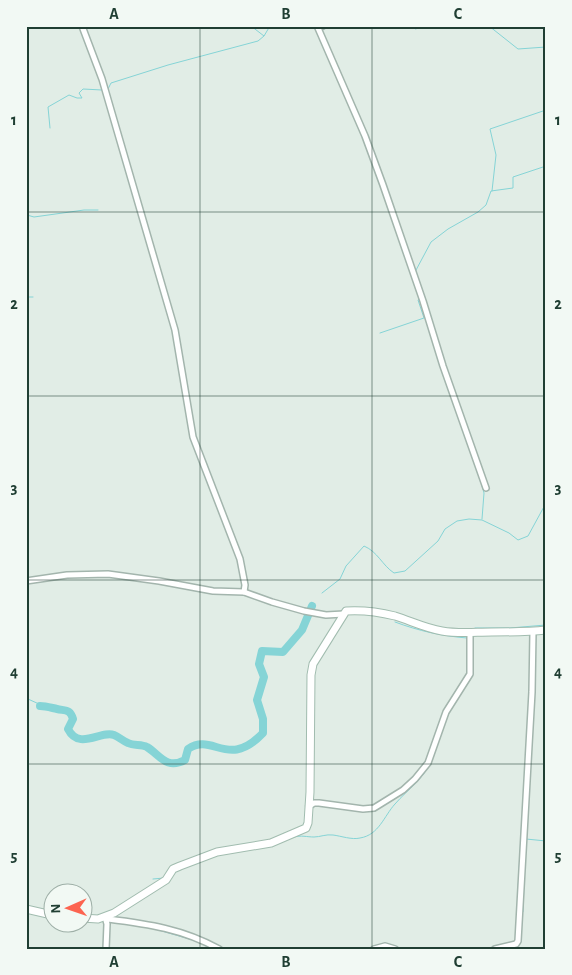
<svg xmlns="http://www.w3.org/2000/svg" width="572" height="975" font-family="'Alegreya Sans',sans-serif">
<rect width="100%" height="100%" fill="#e1ede6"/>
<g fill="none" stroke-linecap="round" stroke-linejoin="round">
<!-- stream -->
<g stroke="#85d4d6" stroke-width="1">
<polyline points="251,26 264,36 270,26"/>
<polyline points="414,26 415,29 428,26"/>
<polyline points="489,26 518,49 546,47"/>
<polyline points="106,89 108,89 111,83 168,65 258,41 264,36"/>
<polyline points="50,128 48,107 69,95 77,98 82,98 79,93 83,89 102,90"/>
<polyline points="26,148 26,147"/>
<polyline points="492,191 496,155 490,129 546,110"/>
<polyline points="27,215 34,217 84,210 98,210"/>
<polyline points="415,272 431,242 448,229 478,212 486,205 491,191 513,188 513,177 546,166"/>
<polyline points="421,288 423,293"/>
<polyline points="26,297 33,297"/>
<polyline points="427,324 430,333"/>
<polyline points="380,333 424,318 418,300 419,299"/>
<polyline points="479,474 484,493 482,519"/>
<path d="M322 593 340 579 346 566 364 546C378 552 382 565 394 573L405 571 438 541 445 529 457 521 469 519 482 520 509 533 518 540 528 536 546 503"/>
<path d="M395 622C419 631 442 636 467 638"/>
<polyline points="475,628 510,628 546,625"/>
<polyline points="530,635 530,649"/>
<polyline points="26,681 28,699 39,704"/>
<polyline points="529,699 530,680"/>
<path d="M294 837C301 835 307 837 314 837 320 837 326 834 333 835 341 836 352 840 360 838 379 835 384 816 395 804 408 789 425 778 432 759"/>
<polyline points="526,840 526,839 546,841"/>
<polyline points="153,879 164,878"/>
<polyline points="518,890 522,817"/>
<polyline points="26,913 35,914"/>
<polyline points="521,913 523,912 524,881"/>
<polyline points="110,922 134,925"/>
<polyline points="155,929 193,940 208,946"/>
</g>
<!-- river -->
<path stroke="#85d4d6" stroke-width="8" d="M40 706C46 706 52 708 57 709 66 711 70 709 73 719L68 729C79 751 101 730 114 735 119 737 123 741 128 743 134 746 141 744 147 747 160 755 166 770 185 760L188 749C213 732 228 770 263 733V719L257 700 264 677 259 664 262 651 283 652 302 630 312 606"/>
<defs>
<g id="street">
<polyline points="82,26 102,79 175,330 193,437 240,559 245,585 244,592"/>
<polyline points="323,26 318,28 365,136 383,185 423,301 443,366 486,488"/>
<polyline points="26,581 67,575 108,574 159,581 213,591 244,592 272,602 304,611 326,615 344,614"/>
<polyline points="309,806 314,803 319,803 363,809 374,808 403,790 415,779 428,763 446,712 470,674 470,633"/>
<path d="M106 949 107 924 105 917 108 919C148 924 183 929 219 949"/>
<polyline points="374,949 385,946 395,949"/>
<polyline points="495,949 516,944 518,941 532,692 533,632"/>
</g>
<g id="secondary">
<polyline points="26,909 52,915"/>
<path d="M82 918 98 919 114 913 166 880 173 869 180 866 217 852 271 843 306 828 308 823 310 792 311 675 313 664 346 611C362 610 379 612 395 616 411 621 425 628 442 631 459 634 475 632 492 632 510 632 528 632 546 630"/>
</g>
</defs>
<!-- street casing -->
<use href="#street" stroke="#a3b5ad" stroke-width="8"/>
<!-- secondary casing -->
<use href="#secondary" stroke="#a1bcaf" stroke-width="9"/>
<!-- street -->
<use href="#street" stroke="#fff" stroke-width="5"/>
<!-- secondary -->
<use href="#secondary" stroke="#fff" stroke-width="7"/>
</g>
<!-- grid -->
<path fill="none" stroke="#203f33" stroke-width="1" stroke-opacity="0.55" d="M200 26V949M372 26V949M26 212H546M26 396H546M26 580H546M26 764H546"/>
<!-- border -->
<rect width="572" height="975" fill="none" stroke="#f2f9f4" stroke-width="55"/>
<!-- north arrow -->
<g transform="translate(68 908) rotate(268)"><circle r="24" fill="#f2f9f4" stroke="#9eafa7"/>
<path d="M0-4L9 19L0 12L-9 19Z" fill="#fc6450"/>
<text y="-8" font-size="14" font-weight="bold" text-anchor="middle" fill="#203f33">N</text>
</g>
<rect x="28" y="28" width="516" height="920" fill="none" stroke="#203f33" stroke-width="2"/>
<g font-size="16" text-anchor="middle" font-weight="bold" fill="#203f33">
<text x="114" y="19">A</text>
<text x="286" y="19">B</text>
<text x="458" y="19">C</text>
<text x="14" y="125">1</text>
<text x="558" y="125">1</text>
<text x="14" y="309">2</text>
<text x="558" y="309">2</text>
<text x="14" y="493">3</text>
<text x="558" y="493">3</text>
<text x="14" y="677">4</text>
<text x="558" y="677">4</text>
<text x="14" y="861">5</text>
<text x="558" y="861">5</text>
<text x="114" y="967">A</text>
<text x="286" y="967">B</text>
<text x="458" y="967">C</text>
</g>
</svg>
